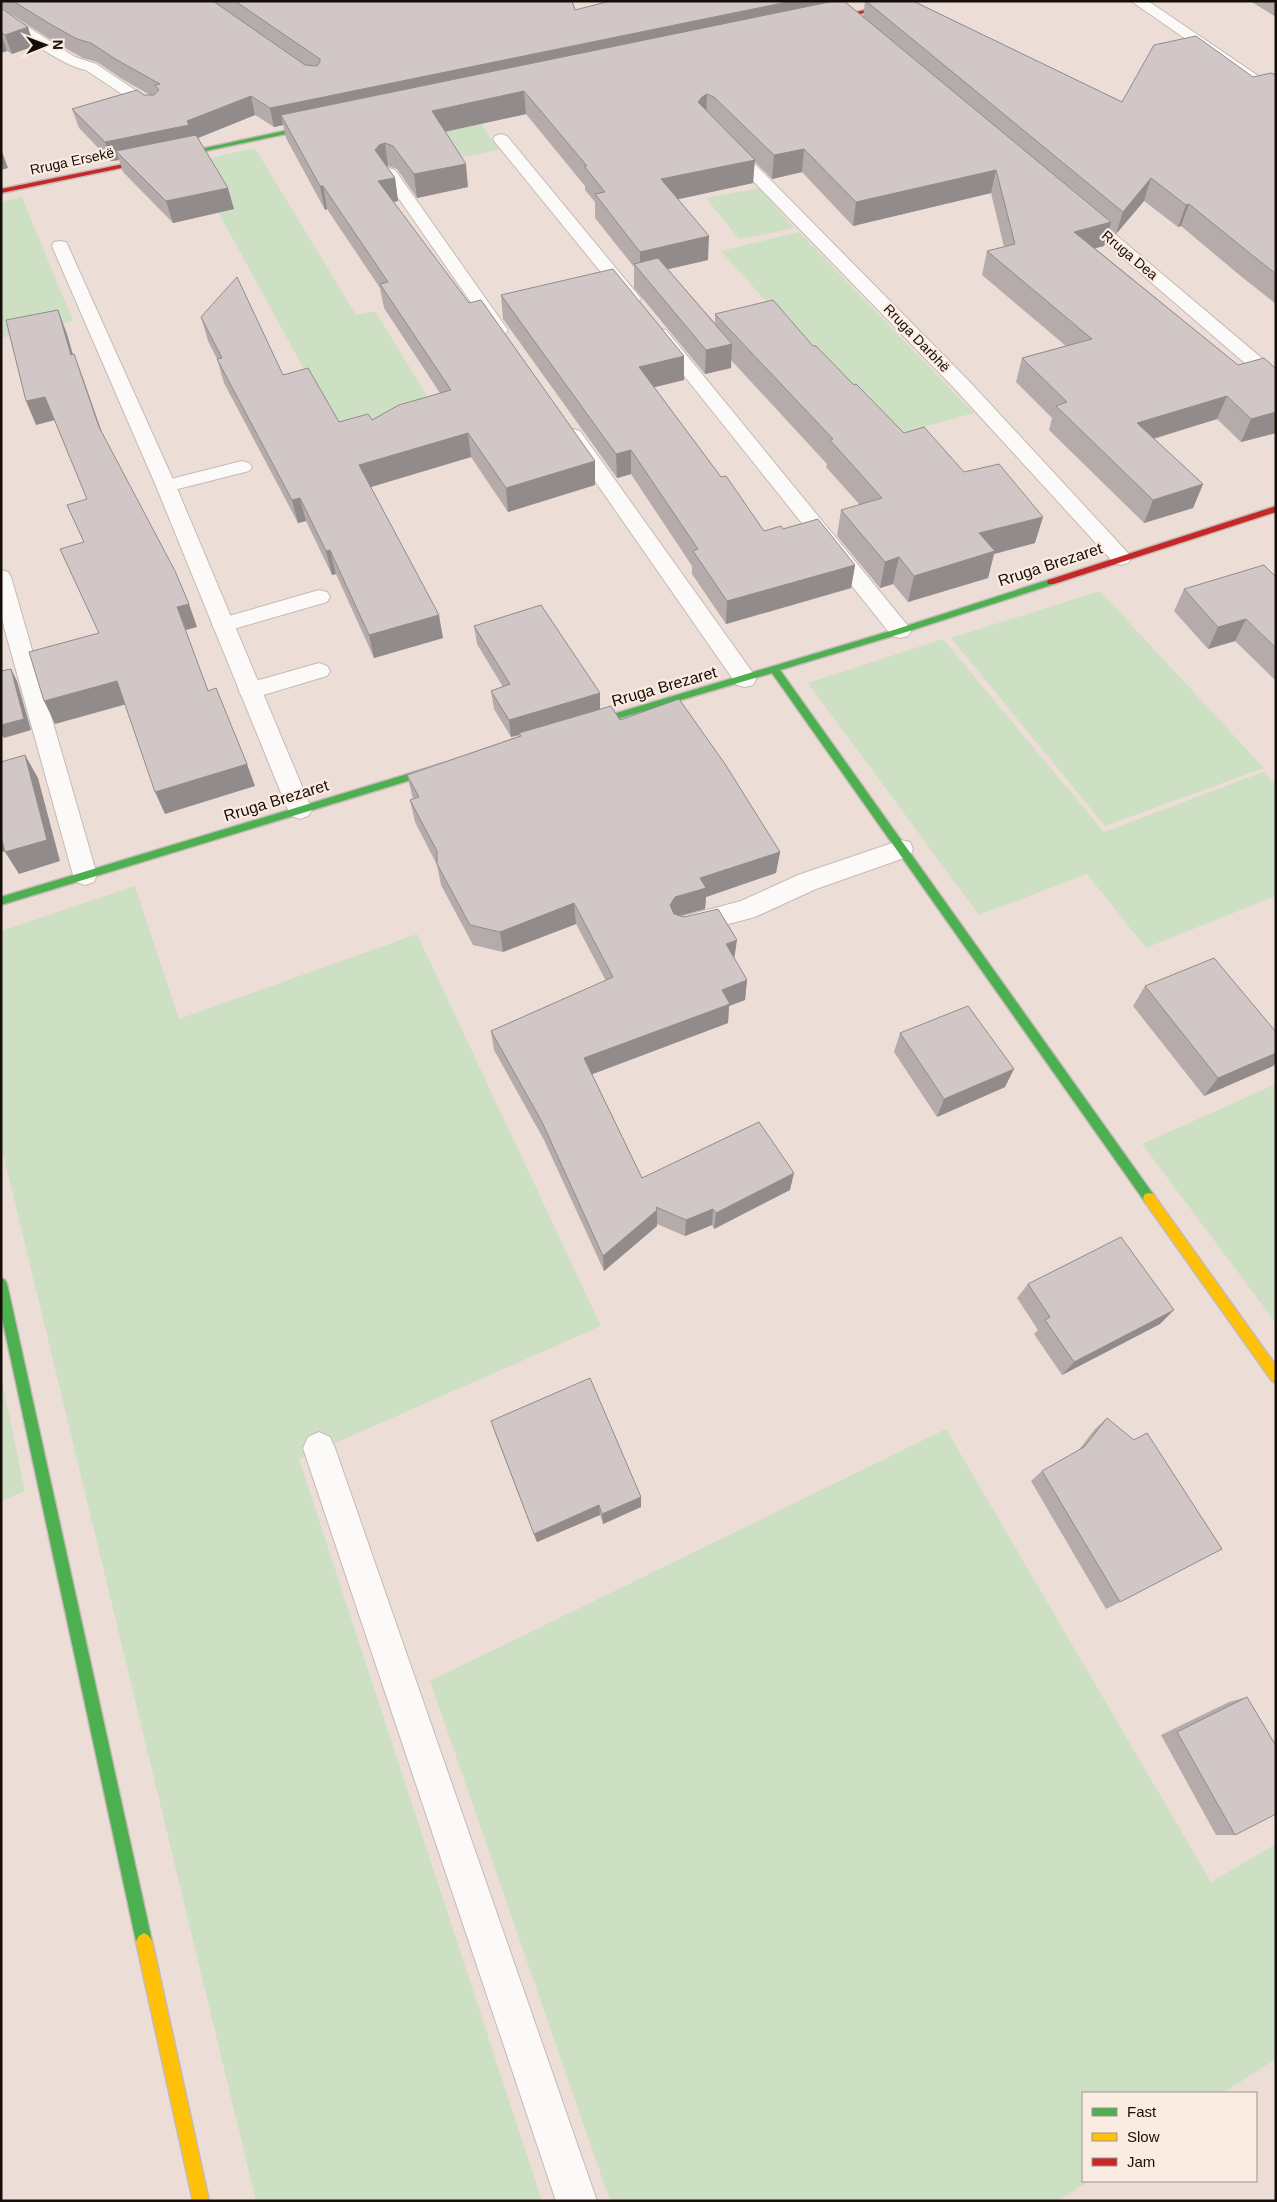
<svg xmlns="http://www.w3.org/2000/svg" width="1277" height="2202" viewBox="0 0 1277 2202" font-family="Arial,sans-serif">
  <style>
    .green { fill: #cde0c4 }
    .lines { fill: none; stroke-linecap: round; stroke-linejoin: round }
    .lane-casing { stroke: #c5bab4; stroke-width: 2 }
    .street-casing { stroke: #c5bab4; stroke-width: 2 }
    .fast-casing { stroke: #c5bab4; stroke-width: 3 }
    .slow-casing { stroke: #c5bab4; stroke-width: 3 }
    .jam-casing { stroke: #c5bab4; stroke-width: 3 }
    .lane { fill: #fcfaf9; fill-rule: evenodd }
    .street { fill: #fcfaf9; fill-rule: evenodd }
    .fast { fill: #4caf50; fill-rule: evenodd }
    .slow { fill: #ffc107; fill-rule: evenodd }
    .jam { fill: #c62828; fill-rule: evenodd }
    .wall { fill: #b4abaa }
    .shaded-wall { fill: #928b8b }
    .building { fill: #d1c7c6; stroke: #928b8b }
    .labels { text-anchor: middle; stroke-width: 4.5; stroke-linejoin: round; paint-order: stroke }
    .far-street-label { font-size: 14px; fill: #160d08; stroke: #fbece2 }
    .street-label { font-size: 16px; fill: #160d08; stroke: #fbece2 }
  </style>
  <rect width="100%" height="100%" fill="#ecded6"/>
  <!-- green -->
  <path class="green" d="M468 105 499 150 399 169Z
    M255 148 356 315 375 311 437 412 341 437 191 162Z
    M759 188 794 228 739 239 706 198Z
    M22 197 73 321 1 338V202Z
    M799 232 974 413 888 437 721 251Z
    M1100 591 1264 768 1105 826 951 638Z
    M943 639 1104 832 1263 772 1276 785V896L1146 948 1087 874 979 915 808 683Z
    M135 886 179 1019 417 934 601 1326 299 1459 542 2201H256L1 1145V931Z
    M1276 1084V1323L1142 1144Z
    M1 1377 25 1491 1 1501Z
    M946 1429 1211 1882 1276 1844V2059L1223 2093H1083V2181H1089L1058 2201H610L430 1681Z"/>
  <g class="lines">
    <!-- lane casing -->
    <g class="lane-casing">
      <path id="lane" d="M91 63 96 64 159 106 162 109 159 112H149L86 70 84 67 86 64Z
        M242 461 249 463 252 467 249 471 166 492 159 490 156 486 159 482Z
        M319 590 327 592 330 597 327 602 223 632 215 630 212 625 215 620Z
        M319 663 327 666 330 671 327 676 250 699 242 697 239 691 242 685Z
        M319 1432 330 1437 335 1448 597 2201H556L303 1448 308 1437Z"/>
    </g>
    <!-- street casing -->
    <g class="street-casing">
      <path id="street" d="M1131 1H1148L1276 88V99L1271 98Z
        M1 10 75 57 96 64 98 67 96 70C74 76 21 34 1 20Z
        M501 134 507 136 638 295 641 299 638 303 632 304 626 303 495 142 493 139 495 136Z
        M727 140 733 142 969 381 1128 553 1131 558 1128 563 1121 565 1114 563 955 389 721 148 719 145 721 142Z
        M389 168 395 170 505 326 508 330 505 334 499 335 493 334 381 173 383 170Z
        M1079 207 1085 209 1276 370V386L1269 384 1073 215 1071 212 1073 209Z
        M60 241 66 242 68 246 176 486 312 810 308 816 300 819 292 816 288 810 156 486 52 246 54 242Z
        M660 329 666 330 908 626 911 631 908 636 900 638 892 636 654 338 651 334 654 330Z
        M573 429 580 431 753 673 756 679 753 685 745 687 737 685 563 435 566 431Z
        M1 570 8 572 11 577 97 875 94 882 85 885 76 882 73 875 1 616Z
        M901 840 910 842 913 849 910 856 816 889 755 917 686 935 677 932 673 925 677 918 741 901 798 875Z"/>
    </g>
    <!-- fast casing -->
    <g class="fast-casing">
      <path id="fast" d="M321 123 323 124V126L158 161 155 159Z
        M1051 579 1054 580V584L903 633 780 670 1153 1194 1155 1198 1153 1202 1149 1203 1145 1202 772 673 583 729 578 726 580 724 897 629Z
        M444 763 449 767 447 769 1 905V897Z
        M1 1278 5 1280 7 1284 152 1941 149 1946 144 1949 139 1946 136 1941 1 1313Z"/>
    </g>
    <!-- slow casing -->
    <g class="slow-casing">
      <path id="slow" d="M1149 1193 1153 1194 1276 1366V1383L1272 1381 1145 1202 1143 1198 1145 1194Z
        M144 1933 149 1936 152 1941 209 2201H193L136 1941 139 1936Z"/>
    </g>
    <!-- jam casing -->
    <g class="jam-casing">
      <path id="jam" d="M903 1H915L821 23 818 21Z
        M158 157 160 158V160L1 193V189Z
        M1276 506V512L1054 584H1048L1047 582 1048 580Z"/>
    </g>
    <!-- lane -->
    <use href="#lane" class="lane"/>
    <!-- street -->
    <use href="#street" class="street"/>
    <!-- fast -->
    <use href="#fast" class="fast"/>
    <!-- slow -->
    <use href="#slow" class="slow"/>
    <!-- jam -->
    <use href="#jam" class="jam"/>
  </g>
  <!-- wall -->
  <path class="wall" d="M1 1H572L575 10 863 17 865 1H913L1122 102 1253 77 1276 75V304L1243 278 1181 226 1178 227 1144 201 1116 234 1109 228 1104 246 1095 248 1238 365 1276 369V433L1241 442 1217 419 1154 439 1203 484 1193 508 1144 523 1049 430 1052 418 1016 382 1022 358 1066 346 982 275 987 251 1004 247 991 193 853 226 802 172 772 179 754 161 753 183 678 199 708 260 667 269 715 323V314L813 346 904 433 964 472 1035 543 994 554 988 578 908 602 893 584 880 588 837 536 841 510 860 505 826 467 827 464 731 360V368L705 374 634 288V267L595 218V202L585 190V186L526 114 445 132 468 187 417 198 397 169 388 166 387 167 395 178 398 201 393 202 595 485 508 512 471 457 371 487 443 638 374 658 336 574 332 575 306 521 298 523 224 383 217 359 208 341 201 317 283 375 339 422 372 420 440 393 384 308 380 288 327 209 325 210 286 138 283 125 274 127 255 115 198 138 234 209 173 223 123 172 119 160 111 161 79 128 72 109 144 95H150L122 79 97 62 83 58 56 43 3 9 34 46 12 54 7 51 1 53Z
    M1250 1H1276V17Z
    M501 295 684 380 654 387 721 477 764 531 783 529 855 565 851 588 726 624 692 574V566L631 474 617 478 503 319Z
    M1276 577V681L1235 641 1208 649 1174 611 1184 589Z
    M474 626 600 693V709L620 720 780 852 776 873 706 897 705 909 680 916 735 959 747 980 745 1000 729 1006 728 1023 592 1074 642 1178 790 1190 714 1229 712 1225 685 1236 657 1224V1226L604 1271 544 1140 494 1050 491 1031 606 981 576 924 503 952 473 945 441 885 437 865 415 822 410 800 413 799 407 775 519 736V735L511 737 494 709 491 691 503 687 477 644Z
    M1145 986 1273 1066 1204 1096 1133 1006Z
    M900 1033 1005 1087 937 1117 894 1052Z
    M1028 1284 1160 1324 1062 1375 1034 1334 1038 1330 1017 1298Z
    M1107 1418 1120 1602 1106 1609 1031 1481 1042 1471 1078 1451 1095 1429Z
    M495 1433 641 1507 603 1524 600 1515 537 1542Z
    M1247 1697 1235 1835H1216L1161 1735 1229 1702Z"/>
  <!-- shaded-wall -->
  <path class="shaded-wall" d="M792 1H842L281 115 283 125 274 127 270 108Z
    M28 27 34 46 12 54 5 35Z
    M1 34 7 51 1 53Z
    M524 91 526 114 434 134 432 111Z
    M707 94 706 117 698 102 702 97Z
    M251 96 255 115 193 140 116 151 119 160 111 161 105 142 187 121Z
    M385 143 388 166 382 168 375 150 379 145Z
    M1 149 8 168 1 170Z
    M804 149 802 172 772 179 774 155Z
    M755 160 753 183 661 203V179Z
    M466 164 468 187 417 198 414 174Z
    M996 170 991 193 853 226 856 202Z
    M395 178 398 201 381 205 378 181Z
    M1151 178 1144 201 1116 234 1123 212Z
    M320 186H323L327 209 325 210Z
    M228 188 234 209 173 223 166 201Z
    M1189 204 1181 226 1178 227 1186 205Z
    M1111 222 1104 246 1068 255 1074 232Z
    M709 236 708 260 643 275 640 272V252Z
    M58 310 67 334 80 379 71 355Z
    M732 344 731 368 705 374 706 350Z
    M74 354 83 378 108 450 99 427Z
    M684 356V380L639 391V367Z
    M1227 396 1217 419 1128 446 1137 423Z
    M45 397 55 420 36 425 26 401Z
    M1276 412V433L1241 442 1251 419Z
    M468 433 471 457 364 489 359 465Z
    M631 450V474L617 478 616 454Z
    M595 461V485L508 512 506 488Z
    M1203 484 1193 508 1144 523 1153 500Z
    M300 498 306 521 298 523 292 500Z
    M1043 517 1035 543 994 554 988 578 908 602 914 576 979 533Z
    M330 550 336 574 332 575 326 551Z
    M899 557 893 584 880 588 885 562Z
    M855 565 851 588 726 624 727 601Z
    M189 604 197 627 186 630 177 607Z
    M439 615 443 638 374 658 369 635Z
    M1246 619 1235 641 1208 649 1218 627Z
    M11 669 17 681 31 730 4 738 1 733V725Z
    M117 681 127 704 55 724 44 701Z
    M600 693V711L519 733V735L511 737 509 720Z
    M25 755 38 778 60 861 19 874 5 852Z
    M247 764 255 786 165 814 155 792Z
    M1 831 12 849 1 852Z
    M780 852 776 873 706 897 705 909 675 917 670 905 675 897 700 878Z
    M574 903 576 924 503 952 500 932Z
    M737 940 734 960 726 944Z
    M747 980 745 1000 729 1006 728 1023 585 1077 584 1058 722 990Z
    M1276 1053V1063L1273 1066 1204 1096 1218 1078Z
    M1014 1069 1005 1087 937 1117 944 1099Z
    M794 1173 790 1190 714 1229 716 1213Z
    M713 1209 712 1225 685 1236 686 1220Z
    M657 1210V1226L604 1271 603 1256Z
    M1174 1310 1160 1324 1062 1375 1074 1362Z
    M641 1497V1507L603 1524 602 1514Z
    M599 1505 600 1515 537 1542 534 1534Z"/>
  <!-- building -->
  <path class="building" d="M13 1H213L305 65 317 66 320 62V59L235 1H572L575 10 610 1H792L270 108 251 96 187 121 189 125 105 142 72 109 137 90 144 95H154L159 90 155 85 160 84 117 60 91 43 77 39 50 24Z
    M834 1H844L1111 222 1074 232 1238 365 1264 358 1276 369V412L1251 419 1227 396 1137 423 1203 484 1153 500 1056 406 1067 402 1022 358 1092 339 987 251 1015 244 996 170 856 202 804 149 774 155 714 97 707 94 702 97 698 102 755 160 661 179 709 236 640 252 595 194 605 192 584 166H587L524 91 432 111 466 164 414 174 393 146 385 143 379 145 375 150 395 178 378 181 469 303 481 300 595 461 506 488 468 433 359 465 439 615 369 635 330 550 326 551 300 498 292 500 217 359 222 358 201 317 237 277 283 375 308 368 339 422 368 414 372 420 399 405 451 390 380 284 388 282 323 186H320L281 115Z
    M866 1H913L1122 102 1154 45 1196 36 1253 77 1271 73 1276 75V274L1252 255 1189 204 1186 205 1151 178 1123 212Z
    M1 8 28 27 5 35 1 32Z
    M196 135 228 188 166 201 116 151Z
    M658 258 732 344 706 350 634 264Z
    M613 269 684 356 639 367 721 477 726 476 764 531 781 526 783 529 818 519 855 565 727 601 693 551 698 549 631 450 616 454 501 295Z
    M773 300 813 346H816L854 385 856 384 904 433 924 427 964 472 999 464 1043 517 979 533 995 551 914 576 899 557 885 562 841 510 882 498 830 440 833 439 715 314Z
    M58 310 71 355 74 354 99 427 175 571 189 604 177 607 208 691 216 688 247 764 155 792 117 681 44 701 29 652 99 633 60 549 84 542 67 505 87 499 45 397 26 401 6 320Z
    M1264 565 1276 577V648L1246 619 1218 627 1184 589Z
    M541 605 600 693 509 720 491 691 510 684 474 626Z
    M11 669 24 719 1 725V671Z
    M679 699 725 764 780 852 700 878 706 888 675 897 670 905 674 914 684 917 718 909 737 940 726 944 747 980 722 990 730 1004 584 1058 642 1178 759 1122 794 1173 716 1213 713 1209 686 1220 656 1207 657 1210 603 1256 542 1122 491 1031 613 977 574 903 500 932 470 925 437 864V851L410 800 419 797 407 775 521 736 519 733 611 706 620 720Z
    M25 755 47 840 5 852 1 837V762Z
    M1214 958 1276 1032V1053L1218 1078 1145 986Z
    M968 1006 1014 1069 944 1099 900 1033Z
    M1121 1237 1174 1310 1074 1362 1045 1320 1050 1317 1028 1284Z
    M590 1378 641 1497 602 1514 599 1505 534 1534 491 1421Z
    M1107 1418 1134 1440 1147 1433 1222 1549 1120 1602 1042 1471 1084 1447Z
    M1247 1697 1276 1746V1814L1235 1835 1177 1732Z"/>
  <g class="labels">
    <!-- far-street labels -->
    <g class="far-street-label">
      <text transform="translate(72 161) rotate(-12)" y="5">Rruga Ersekë</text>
      <text transform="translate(1130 255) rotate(40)" y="5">Rruga Dea</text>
      <text transform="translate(917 338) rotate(46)" y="5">Rruga Darbhë</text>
    </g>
    <!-- street labels -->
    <g class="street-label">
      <text transform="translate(1050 564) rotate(-18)" y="6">Rruga Brezaret</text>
      <text transform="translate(664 686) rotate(-16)" y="6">Rruga Brezaret</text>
      <text transform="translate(276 800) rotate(-17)" y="6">Rruga Brezaret</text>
    </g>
  </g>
  <!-- border -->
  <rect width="1277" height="2202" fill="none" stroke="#160d08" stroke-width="5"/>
  <!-- legend -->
  <rect x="1082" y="2092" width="175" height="90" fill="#fbece2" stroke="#9f938b"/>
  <rect x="1092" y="2108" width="25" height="8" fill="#4caf50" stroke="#9f938b"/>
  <text x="1127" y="2117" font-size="15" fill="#160d08">Fast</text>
  <rect x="1092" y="2133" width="25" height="8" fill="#ffc107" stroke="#9f938b"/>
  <text x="1127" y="2142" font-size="15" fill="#160d08">Slow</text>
  <rect x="1092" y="2158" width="25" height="8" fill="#c62828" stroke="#9f938b"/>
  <text x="1127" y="2167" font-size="15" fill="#160d08">Jam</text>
  <!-- north arrow -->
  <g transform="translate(45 45) rotate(89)" stroke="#fbece2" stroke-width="4" paint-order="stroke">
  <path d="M0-4L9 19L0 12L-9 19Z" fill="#160d08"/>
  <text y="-8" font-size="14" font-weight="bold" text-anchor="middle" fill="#160d08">N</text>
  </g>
</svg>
